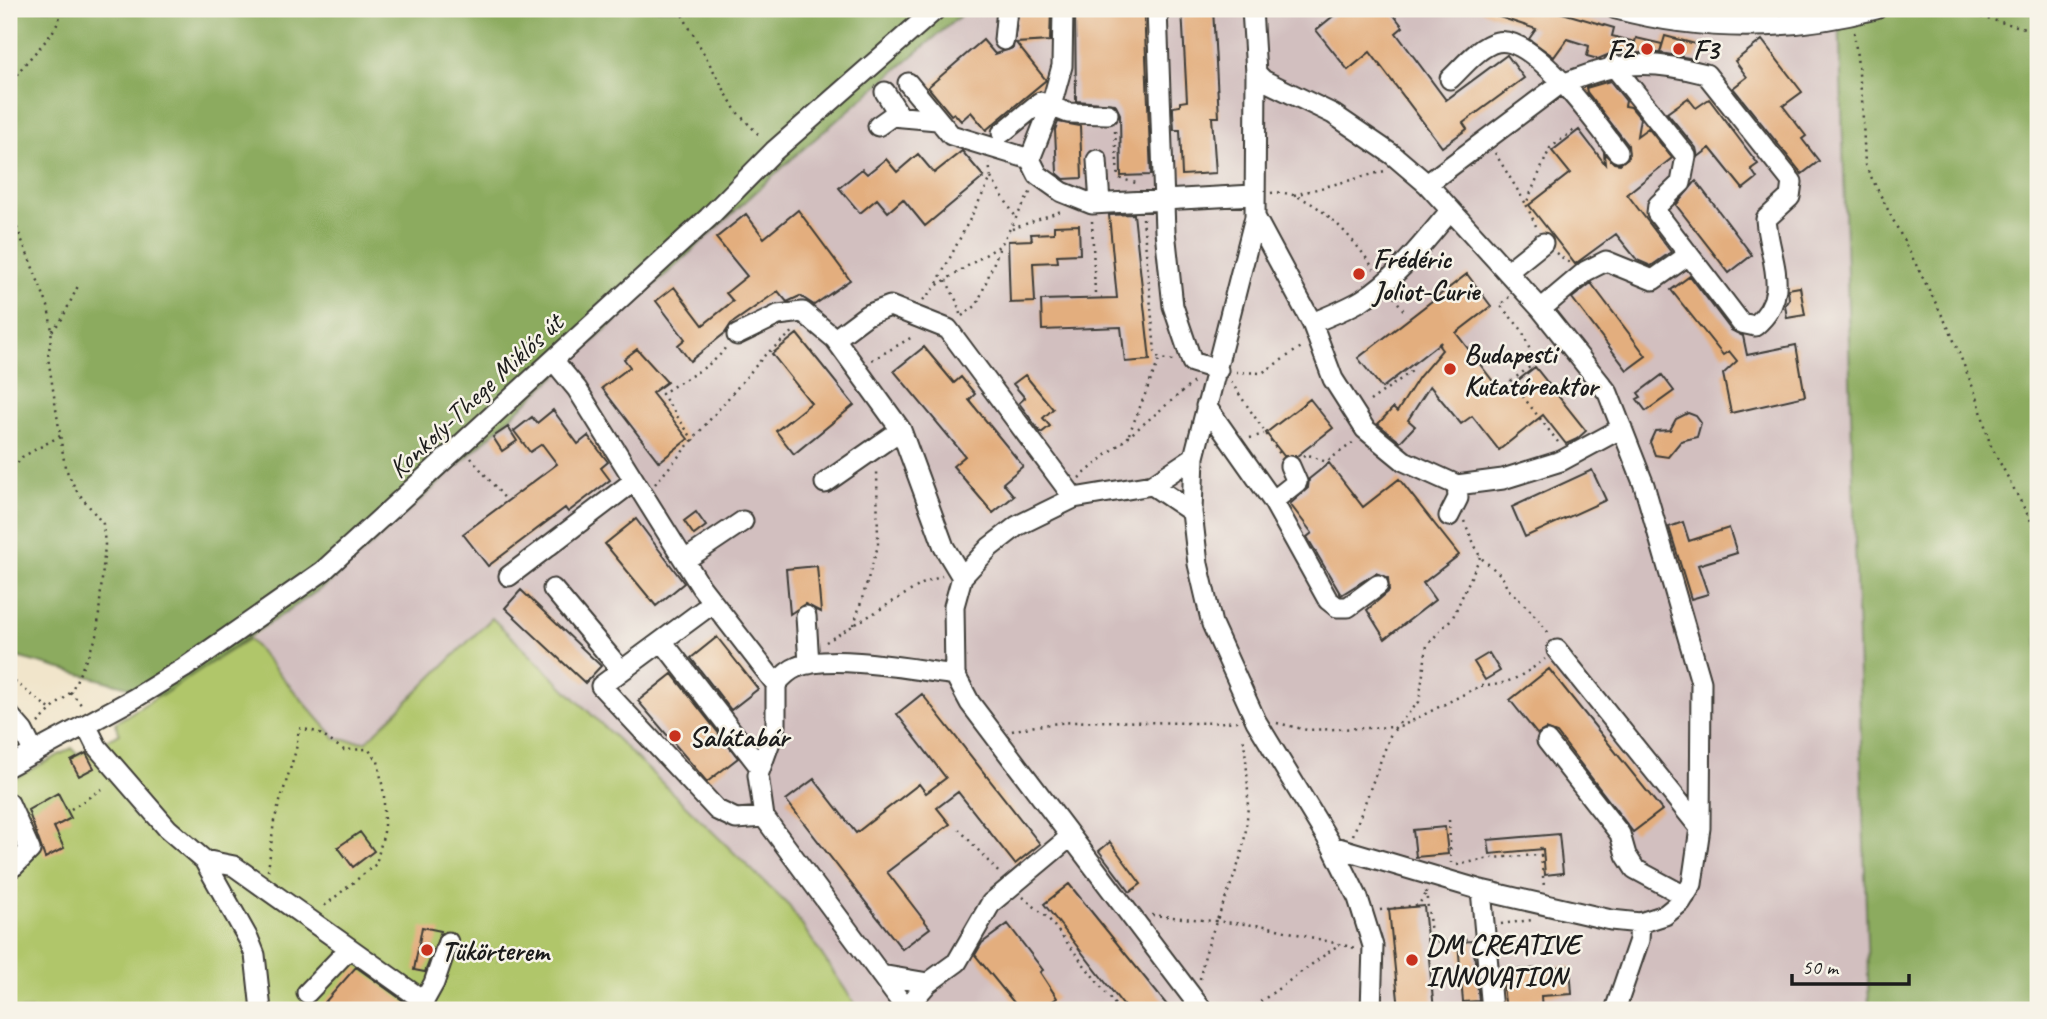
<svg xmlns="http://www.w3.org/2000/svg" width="2047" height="1019" viewBox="0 0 2047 1019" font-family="Caveat,sans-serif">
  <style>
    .industrial { fill: #d2bfbf }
    .green { fill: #b0c66b; stroke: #667144; stroke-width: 2 }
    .forest { fill: #8cab5f; stroke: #54643e; stroke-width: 2 }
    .building { fill: #e3ae7e }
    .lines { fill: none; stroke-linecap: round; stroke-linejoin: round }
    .minor-casing { stroke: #3c3a36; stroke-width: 23 }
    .path { stroke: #3c3a36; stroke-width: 2.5; stroke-dasharray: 2 5; stroke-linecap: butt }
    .minor { stroke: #fff; stroke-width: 19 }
    .poi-dot { fill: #c8321e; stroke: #f7f3e8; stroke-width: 2.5 }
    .labels { text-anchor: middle; stroke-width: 5; stroke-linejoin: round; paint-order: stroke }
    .poi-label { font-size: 28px; font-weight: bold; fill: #1c1c1c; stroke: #f7f3e8; text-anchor: start }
    .street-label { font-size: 28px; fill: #1c1c1c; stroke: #f7f3e8 }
  </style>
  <rect width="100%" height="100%" fill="#f7f3e8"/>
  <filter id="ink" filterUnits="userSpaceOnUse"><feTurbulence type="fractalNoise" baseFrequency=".0143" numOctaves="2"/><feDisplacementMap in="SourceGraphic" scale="14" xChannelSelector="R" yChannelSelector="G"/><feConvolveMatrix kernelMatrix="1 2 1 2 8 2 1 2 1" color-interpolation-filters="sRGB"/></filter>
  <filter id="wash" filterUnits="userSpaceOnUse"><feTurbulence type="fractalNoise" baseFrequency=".00686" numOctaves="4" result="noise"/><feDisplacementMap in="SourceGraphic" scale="28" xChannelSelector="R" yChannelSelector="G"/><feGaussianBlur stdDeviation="1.57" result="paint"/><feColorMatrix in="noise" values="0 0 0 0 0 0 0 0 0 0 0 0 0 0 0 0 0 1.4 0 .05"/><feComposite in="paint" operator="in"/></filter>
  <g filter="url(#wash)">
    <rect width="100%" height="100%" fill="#f1e5cb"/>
    <!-- industrial -->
    <path class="industrial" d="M968 9H1839L1869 1010H859L789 906 492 618 366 742 336 739 249 639 332 581 796 155Z"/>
    <!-- green -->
    <path class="green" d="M492 618 789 906 859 1010H9V781L72 748 77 754 120 734 115 723 249 639 336 739 366 742Z"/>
    <!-- forest -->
    <path class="forest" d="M9 9H968L796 155 332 581 161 696 9 655Z
      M1839 9H2038V1010H1869Z"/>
    <g id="blocks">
      <!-- building -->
      <path class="building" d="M1019 9H1051L1050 41 1016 43 1046 80 986 130 971 112 961 121 954 113 951 115 928 87 983 40 995 54 1013 48Z
        M1075 9H1144L1151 175 1121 176 1120 114 1115 104 1076 101Z
        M1182 9H1213L1219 117H1212L1216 173 1182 175 1180 130H1174L1173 112V107L1180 106V102L1187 101Z
        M1342 9H1389L1403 27 1396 33 1446 100 1507 55 1524 78 1463 123 1467 129 1442 147 1370 52 1348 70 1316 30Z
        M1482 9H1549L1614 28 1612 36 1635 42 1636 38 1662 44 1660 53H1612L1598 59 1587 56 1589 46 1567 39 1554 57 1529 39 1536 29 1481 11Z
        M1665 36 1699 45 1695 59 1660 53Z
        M1762 40 1802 92 1783 106 1806 136 1802 139 1819 161 1802 174 1733 88 1747 77 1735 61Z
        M1610 81 1626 101 1625 106 1631 107 1640 118 1637 136 1648 128 1672 158 1627 194 1671 252 1651 266 1637 260 1616 234 1575 264 1529 205 1570 173 1552 151 1579 130 1605 164 1604 153 1614 163 1620 164 1629 157 1628 145 1587 92 1586 88Z
        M1688 98 1696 108 1709 99 1758 164 1751 169 1757 178 1743 189 1710 148 1698 157 1696 148 1667 113Z
        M1058 122 1080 126 1082 178 1064 179 1057 173 1055 130Z
        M962 151 984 177 925 226 903 199 888 212 877 199 860 213 839 188 862 169 867 174 886 159 897 172 918 154 934 173Z
        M1696 181 1752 255 1729 273 1676 205Z
        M798 210 850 280 814 305 800 296 787 302 778 291 731 324 725 333 690 361 678 345 685 339 656 301 674 287 703 325 733 301 726 293 747 276 716 238 746 214 764 238Z
        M1134 214 1150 360 1125 362 1121 327 1042 330 1041 300 1117 298 1109 215Z
        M1079 225 1080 254 1057 255 1058 262 1033 263 1035 302 1010 303 1008 241 1032 240 1031 234 1054 233V226Z
        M1467 274 1491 306 1456 333 1502 393 1535 367 1586 431 1577 439 1566 444 1543 415 1499 450 1472 416 1461 424 1430 386 1408 420 1415 426 1400 442 1378 424 1393 408 1397 412 1419 377 1442 350 1439 346 1441 342 1382 388 1358 358Z
        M1690 276 1731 330 1743 336 1747 355 1796 345 1805 396 1731 413 1723 374 1737 361 1729 351 1723 355 1671 290Z
        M1591 283 1646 356 1627 370 1572 298Z
        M1800 287 1805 315 1787 318 1785 305 1789 299 1788 289Z
        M797 334 854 405 794 454 776 431 811 403 772 354Z
        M924 347 954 383 961 377 975 394 969 400 1023 466 1003 483 1014 496 993 513 953 466 965 456 894 371Z
        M637 349 667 382 652 393 688 439 659 462 602 388 630 367 624 359Z
        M1025 375 1053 409 1043 418 1050 426 1041 433 1019 403 1025 398 1013 384Z
        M1662 375 1674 391 1646 411 1637 399 1641 397 1638 393Z
        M1310 399 1333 428 1297 456H1284L1266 433Z
        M553 410 578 444 588 436 608 462 601 468 610 480 568 512 565 508 488 566 463 534 557 464 542 444 530 452 514 431 532 417 537 423Z
        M1688 413 1696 416 1701 423 1697 437 1681 441 1668 457 1655 455 1650 442 1655 431 1670 430 1676 419Z
        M508 427 517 441 502 451 493 437Z
        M1329 463 1363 507 1399 479 1459 555 1423 583 1435 600 1385 639 1367 610 1389 591 1388 578 1376 573 1341 595 1307 537 1312 533 1290 504 1308 488 1309 479Z
        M1592 470 1606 500 1525 537 1512 507Z
        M696 512 706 526 694 535 684 521Z
        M636 519 684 583 656 606 605 544Z
        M1683 522 1689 541 1729 528 1737 553 1698 565 1708 594 1691 599 1669 527Z
        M817 566 821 612 805 604 790 614 786 569Z
        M521 590 601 666 585 683 505 608Z
        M717 637 758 689 731 710 691 658Z
        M1489 653 1500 671 1485 680 1474 662Z
        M1549 669 1662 810 1633 832 1557 733 1546 729 1537 734 1510 700Z
        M672 674 738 758 707 782 638 701Z
        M922 694 1040 844 1015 864 958 792 937 808 950 824 887 872 930 928 902 949 786 800 814 779 856 833 919 784 926 793 946 778 897 714Z
        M86 753 94 768 79 776 71 761Z
        M58 793 71 818 54 827 64 848 45 858 28 810Z
        M1445 827 1448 854 1416 857 1413 830Z
        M360 832 374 851 353 867 338 847Z
        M1559 834 1563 873 1545 875 1543 849 1490 854 1488 840Z
        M1110 842 1141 884 1130 892 1099 851Z
        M1069 884 1171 1010H1127L1044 904Z
        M1424 906 1434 1010H1399L1389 909Z
        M1008 924 1043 970 1040 972 1057 998 1040 1010H1020L975 955 982 943Z
        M422 927 441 931 425 972 414 970Z
        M1473 941 1479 1001 1463 1002 1458 942Z
        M1570 966 1572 994 1541 996 1542 1010H1506L1501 971Z
        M356 967 412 1007V1010H318Z"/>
    </g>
  </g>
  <g filter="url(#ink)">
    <use href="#blocks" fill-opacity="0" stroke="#3c3a36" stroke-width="2"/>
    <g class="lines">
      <!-- minor casing -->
      <g class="minor-casing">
        <path id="minor" d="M1157 9 1165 231 1173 306 1192 362 1218 370
          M1616 9C1703 32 1789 32 1876 9
          M1004 40 1007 9
          M1256 73 1263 80 1333 114 1393 155 1427 184 1541 309 1608 393 1644 485 1701 682 1700 828 1692 884 1681 902 1665 915 1640 923 1611 920 1481 890 1332 846
          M1450 79C1463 67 1479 46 1497 42 1534 34 1598 126 1618 152
          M908 83 951 135 1030 159 1038 175 1062 192 1092 204 1253 195
          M885 92 900 116
          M878 126 892 116 937 120
          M1002 133 1040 102 1068 113 1108 114
          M1030 159 1051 106 1062 66 1063 9
          M1097 160 1100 203
          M1427 184 1556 87C1613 62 1645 58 1706 74L1792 182 1790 197 1766 219C1769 260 1793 294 1755 326L1741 323 1657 213 1658 205 1681 183 1686 156 1613 65
          M1255 217 1312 323 1333 379 1365 429 1404 461 1457 485 1503 479 1561 461 1622 428
          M1507 272 1543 243
          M1541 309 1586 271 1606 261 1653 280 1687 256
          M1312 323C1329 316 1347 309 1362 300 1398 277 1424 242 1451 210
          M737 335 778 315 803 312 835 339 901 430 944 547 962 577
          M835 339 867 315 890 306 948 329 1074 498
          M553 360 577 389 701 587 776 684
          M1206 406 1273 501 1328 600 1337 607H1348L1378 585
          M1194 457 1152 485 1074 498 1017 526 990 547 962 577 954 606 955 675 970 703 1202 1010
          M825 483 901 430
          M1152 485 1192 512 1198 564 1212 624 1256 721 1332 846 1358 898 1373 946 1371 1010
          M1273 501 1297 482 1290 466
          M1192 512 1194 457 1255 217 1256 73 1252 9
          M1449 516 1458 498 1457 485
          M685 560 743 521
          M509 576 634 481
          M553 589 621 670
          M713 603 601 686 717 810 736 819 764 817
          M806 616 809 664
          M662 641 759 766
          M1557 650 1700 828
          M9 715 23 731 34 753
          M86 725 97 747 168 829 204 860 249 940 255 955 261 1010
          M1547 741 1620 834 1626 855 1635 869 1685 896
          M9 766 135 698 184 668 323 571 708 218 774 151 936 9
          M9 803 30 850 14 866
          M204 860 234 866 424 1001V1010
          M1481 890 1492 1010
          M881 975 928 983
          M307 993 349 949
          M424 1001 434 983 448 942
          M906 1008 928 983 957 962 991 903 1070 837
          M907 1010 764 817 758 775 776 725V684C782 677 789 670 797 667 831 653 917 670 955 675
          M1615 1010 1639 940 1640 923"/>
      </g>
      <!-- path -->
      <path class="path" d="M679 9 736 111 761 137
        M1947 9 2025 28 2038 36
        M1854 32 1862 99 1865 165 1950 331 1978 400 1990 444 2038 534
        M9 94C12 64 64 36 60 9
        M1115 131 1118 178 1140 184
        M1495 153 1526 204
        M991 178 1017 219
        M1271 193C1311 187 1354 239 1374 269
        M1294 195 1385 171
        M9 208 48 306 52 331 48 357 65 467 76 490 103 524 105 545 97 636 71 692 83 707
        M1143 218 1155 352 1159 359 1175 361
        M1092 221 1095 293
        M1536 226 1526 204 1550 148 1577 128
        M1012 229 1061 211
        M1556 253 1571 264
        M946 280 957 302 961 318
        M937 283 991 178 989 163
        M1394 297 1404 311
        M1509 297 1500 305 1522 330 1535 363
        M923 300 936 286 1001 245 1031 191
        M962 316 977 305 1000 247
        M52 331 62 319 78 286
        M872 360 914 336
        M1236 372 1262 373 1303 346
        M1231 382 1280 454
        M1370 401 1412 371
        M1129 434 1159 360
        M1250 438 1264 434
        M694 441 662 394C680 380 715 366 725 348
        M1558 442 1511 381 1535 363 1558 359
        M1303 456 1306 454 1326 462 1354 442
        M471 458 507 501
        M9 474 22 457 60 436
        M1079 478 1195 381
        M655 484 765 355 794 331
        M1464 521 1480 557 1502 576 1507 588 1532 612 1551 636
        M1480 557 1453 617 1427 645 1419 702 1392 731 1480 686C1507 686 1524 675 1545 659
        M854 625 878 546 877 468
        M826 642 922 584 942 576
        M9 677 51 710 71 692
        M38 723 51 710
        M1277 723 1307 730 1395 727
        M1012 731C1085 712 1164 728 1239 721
        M71 809 106 786
        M1449 820 1451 863
        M959 829 999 873
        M1353 835 1391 733
        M1541 855 1544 887
        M1457 865 1490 858 1541 855 1540 842
        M268 871 274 821 296 750 299 728 317 732 344 750 368 749 378 761 384 795V832L376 864 323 907
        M1426 891 1432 942 1468 939
        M1023 897 1048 918 1119 1010
        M1380 910 1418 905 1426 894
        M1152 915 1265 926 1355 948
        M1501 924 1532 920
        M462 950 496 959
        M1200 979C1206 939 1224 906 1237 868 1252 825 1249 778 1243 735
        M1249 1010 1337 946"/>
      <!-- minor -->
      <use href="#minor" class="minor"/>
    </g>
  </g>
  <!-- markers -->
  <g class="poi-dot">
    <circle cx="1647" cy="49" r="7"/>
    <circle cx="1679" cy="49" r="7"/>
    <circle cx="1359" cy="274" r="7"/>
    <circle cx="1450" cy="369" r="7"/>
    <circle cx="675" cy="736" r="7"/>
    <circle cx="427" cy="950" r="7"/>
    <circle cx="1412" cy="960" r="7"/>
  </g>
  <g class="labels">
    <!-- poi labels -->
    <g class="poi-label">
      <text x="1633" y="59" text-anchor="end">F2</text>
      <text x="1693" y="59">F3</text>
      <text x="1373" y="268">Frédéric<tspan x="1373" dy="32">Joliot-Curie</tspan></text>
      <text x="1464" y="363">Budapesti<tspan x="1464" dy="32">Kutatóreaktor</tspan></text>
      <text x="689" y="746">Salátabár</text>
      <text x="1426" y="954">DM CREATIVE<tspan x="1426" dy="32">INNOVATION</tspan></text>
      <text x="441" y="960">Tükörterem</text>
    </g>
    <!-- street labels -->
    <g class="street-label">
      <text transform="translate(475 395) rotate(-43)" y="10">Konkoly-Thege Miklós út</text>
    </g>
  </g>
  <!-- margin -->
  <rect width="2047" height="1019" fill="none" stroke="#f7f3e8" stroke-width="35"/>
  <!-- scale -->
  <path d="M1792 974v10h117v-10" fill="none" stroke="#1c1c1c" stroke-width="3.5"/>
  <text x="1802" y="974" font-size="21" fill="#1c1c1c" stroke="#f7f3e8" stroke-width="5" paint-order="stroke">50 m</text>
</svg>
